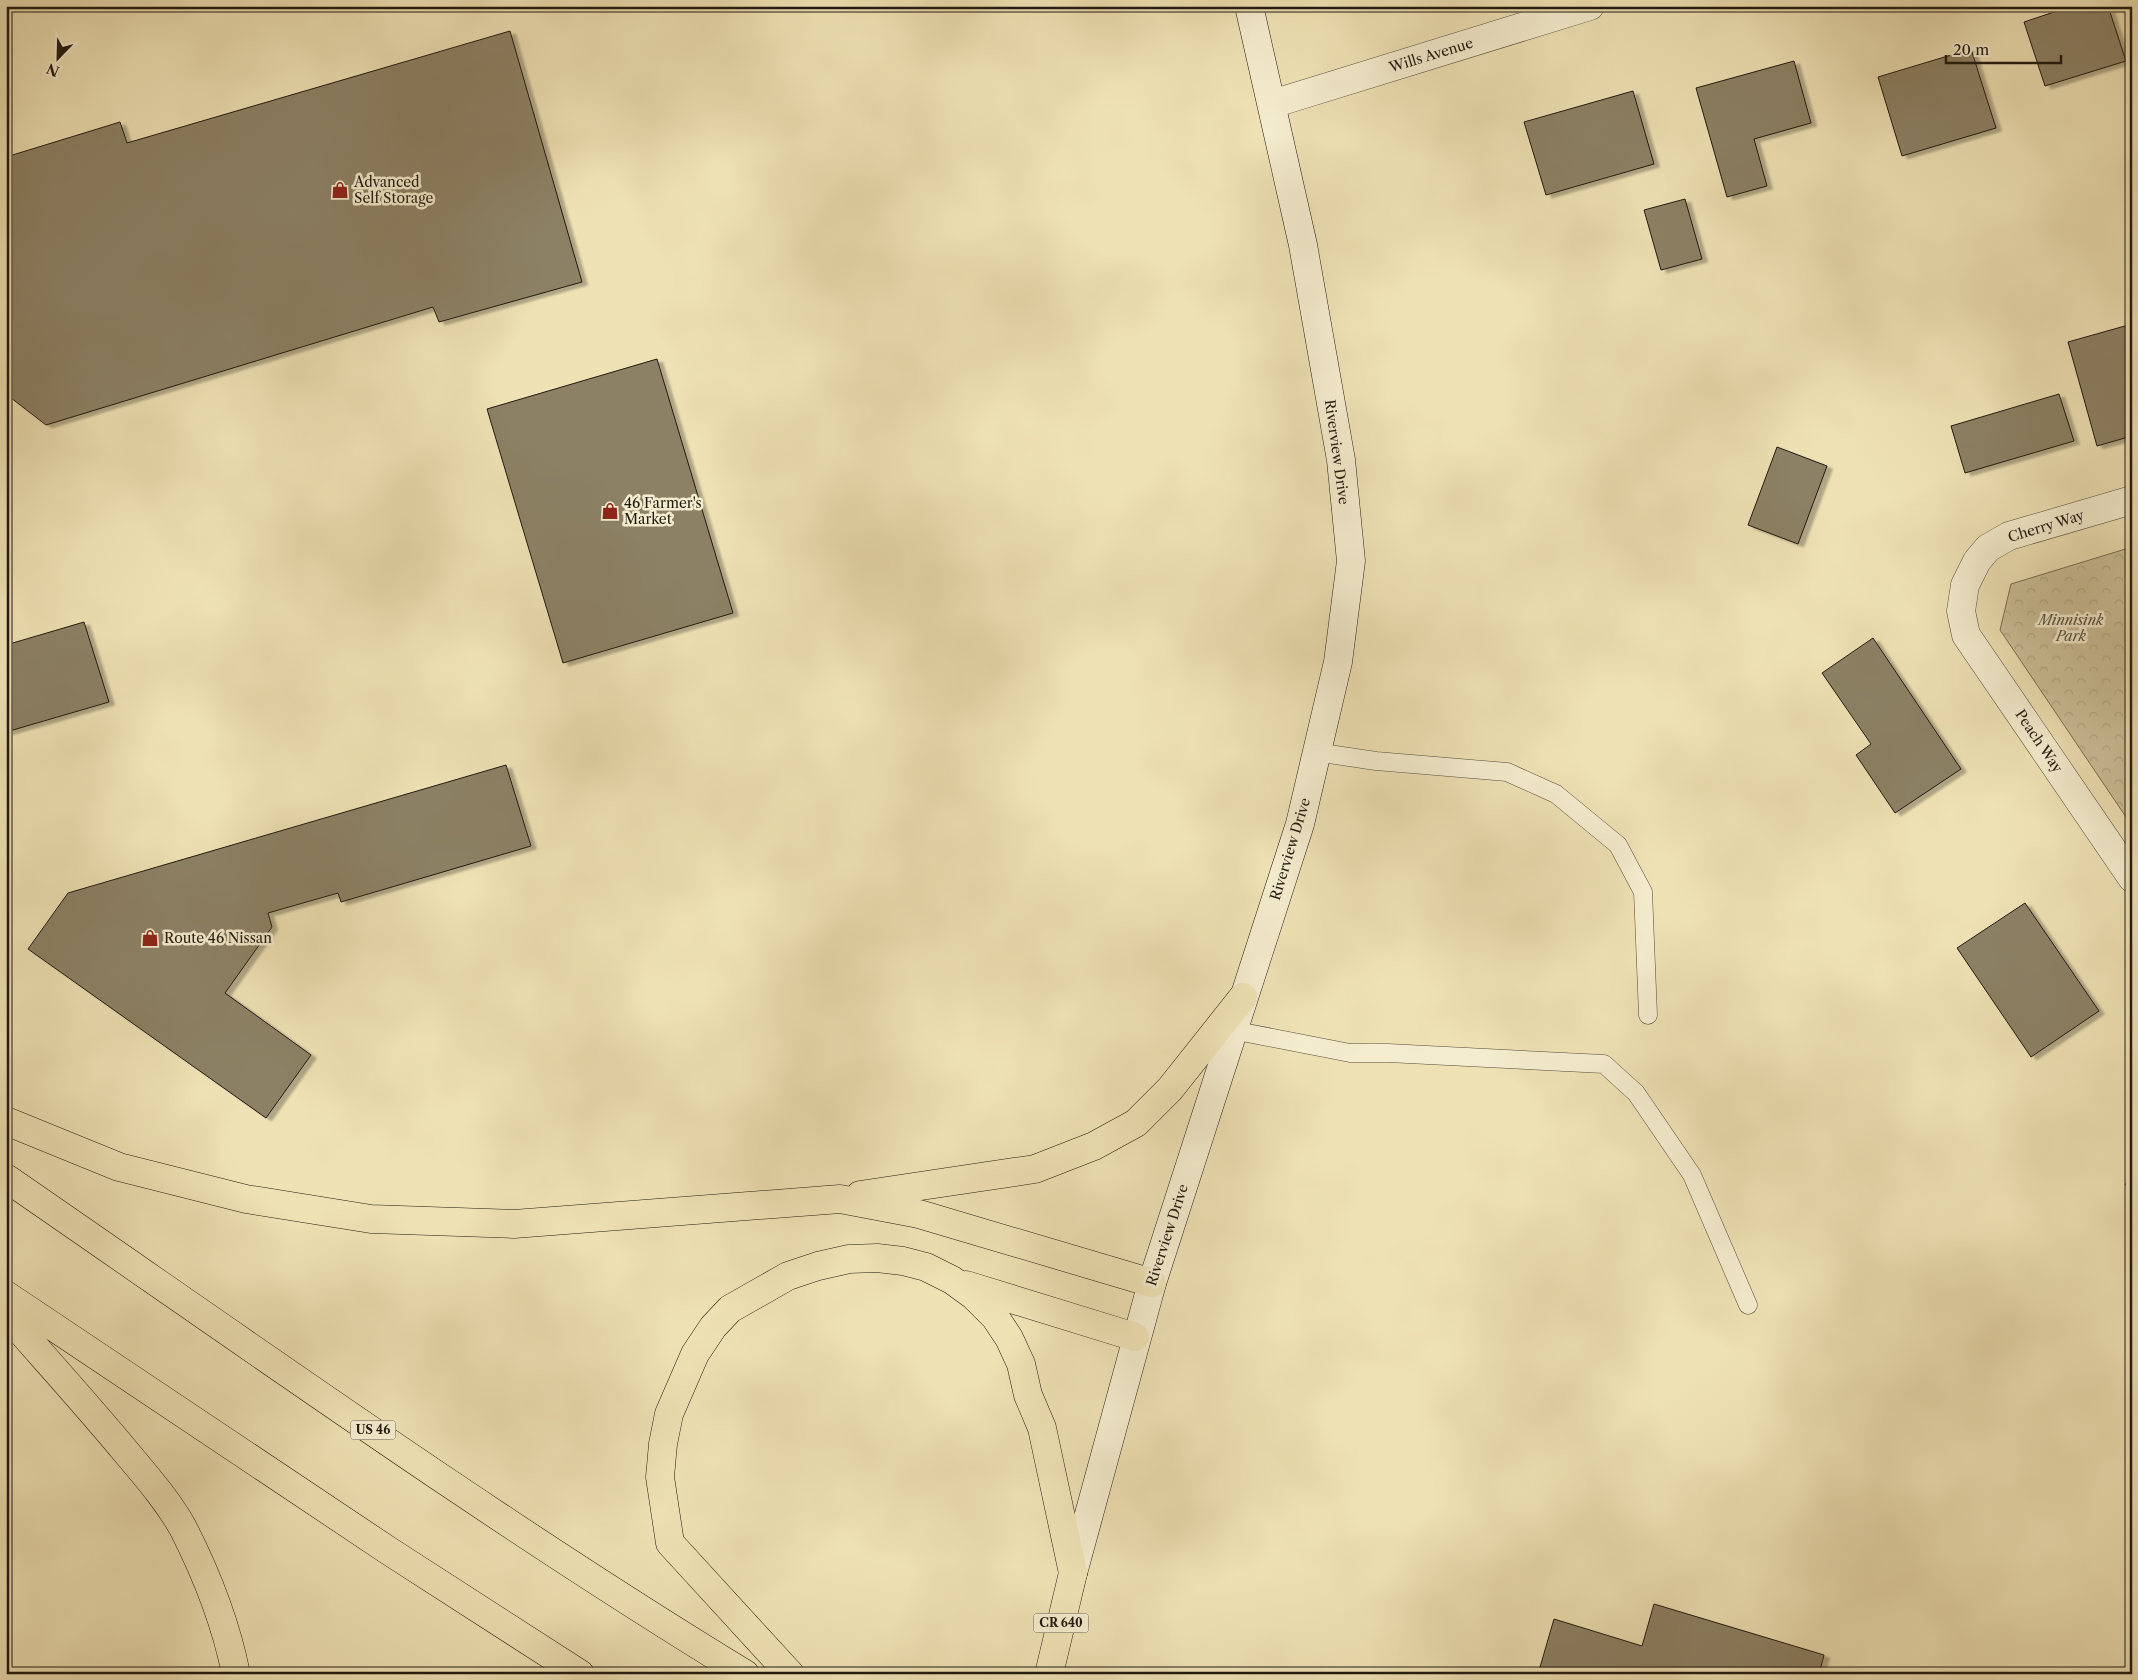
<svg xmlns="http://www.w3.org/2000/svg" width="2138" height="1680" viewBox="0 0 2138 1680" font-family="'Libre Caslon Text',serif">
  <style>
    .park { fill: url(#park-crowns); stroke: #766c54 }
    .building { fill: #8c8165; stroke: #211a10; filter: url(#shadow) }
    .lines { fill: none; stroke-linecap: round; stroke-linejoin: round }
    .service-casing { stroke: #544c39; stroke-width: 19 }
    .minor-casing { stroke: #544c39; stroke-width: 29 }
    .secondary-casing { stroke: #211a10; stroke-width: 29 }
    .primary-casing { stroke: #211a10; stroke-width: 29 }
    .trunk-casing { stroke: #211a10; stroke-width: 29 }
    .service { stroke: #f4ecce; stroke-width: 18 }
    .minor { stroke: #f4ecce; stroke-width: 28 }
    .secondary { stroke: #f4ecce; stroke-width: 28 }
    .primary { stroke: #eee1b4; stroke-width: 28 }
    .trunk { stroke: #eee1b4; stroke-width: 28 }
    .labels { text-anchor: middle; stroke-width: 5; stroke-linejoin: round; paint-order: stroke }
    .shield { fill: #f4ecce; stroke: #605949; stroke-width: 1 }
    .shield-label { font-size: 12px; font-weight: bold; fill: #211a10 }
    .street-label { font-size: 14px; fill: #211a10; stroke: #f4ecce }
    .poi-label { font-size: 14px; fill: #211a10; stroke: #f4ecce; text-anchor: start }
    .park-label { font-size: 14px; font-style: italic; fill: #544c39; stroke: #f4ecce }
  </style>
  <defs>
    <pattern id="park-crowns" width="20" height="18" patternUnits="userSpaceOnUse" patternTransform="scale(1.25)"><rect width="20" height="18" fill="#cbbf98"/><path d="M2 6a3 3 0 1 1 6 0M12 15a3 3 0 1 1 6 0" fill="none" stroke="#aea482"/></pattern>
    <filter id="shadow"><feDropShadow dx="5.5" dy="3" stdDeviation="1" flood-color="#0004"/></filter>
  </defs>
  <rect width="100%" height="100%" fill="#eee1b4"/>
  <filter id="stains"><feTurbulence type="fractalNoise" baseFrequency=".004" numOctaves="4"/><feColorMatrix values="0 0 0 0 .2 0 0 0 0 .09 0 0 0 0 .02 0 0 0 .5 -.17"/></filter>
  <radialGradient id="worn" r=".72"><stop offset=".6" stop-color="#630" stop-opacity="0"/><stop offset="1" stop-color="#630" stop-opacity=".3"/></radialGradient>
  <!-- park -->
  <path class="park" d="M2132 547V826L2000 630 2011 584Z"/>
  <!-- building -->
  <path class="building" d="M2072 6H2108L2126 61 2045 86 2024 22Z
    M510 31 582 282 439 322 433 307 46 425 6 394V157L120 122 127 143Z
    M1971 49 1996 128 1902 156 1878 77Z
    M1794 61 1811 123 1754 139 1767 186 1727 197 1696 88Z
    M1633 91 1654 164 1546 195 1524 122Z
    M1685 199 1702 259 1661 270 1644 210Z
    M2132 324V436L2097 446 2068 342Z
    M657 359 733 613 563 663 487 409Z
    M2059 394 2074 441 1965 473 1951 426Z
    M1777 447 1827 466 1798 544 1748 525Z
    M84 622 109 702 6 732V645Z
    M1873 638 1961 769 1895 813 1856 755 1871 744 1822 673Z
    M506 765 531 846 341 902 338 893 268 913 272 927 225 993 311 1055 266 1118 28 949 68 893Z
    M2025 903 2099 1011 2031 1057 1957 948Z
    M2132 1180V1194L2125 1184Z
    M1654 1604 1824 1655 1819 1674H1538L1554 1619 1642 1646Z"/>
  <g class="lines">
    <!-- service casing -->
    <g class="service-casing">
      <path id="service" d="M1315 752 1376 761 1507 772 1556 794 1618 845 1643 892 1648 1015
        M1232 1030 1350 1053H1388L1604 1064 1636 1093 1692 1175 1748 1305"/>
    </g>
    <!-- minor casing -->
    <g class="minor-casing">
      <path id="minor" d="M1272 104 1590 6
        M2132 500 2009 536 1988 548 1977 561 1965 585 1961 611 1966 635 2132 878"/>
    </g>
    <!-- secondary casing -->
    <g class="secondary-casing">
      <path id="secondary" d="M1073 1573 1152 1283 1300 824 1338 662 1351 561 1341 460 1303 245 1249 6"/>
    </g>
    <!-- primary casing -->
    <g class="primary-casing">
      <path id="primary" d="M1049 1674 1073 1573"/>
    </g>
    <!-- trunk casing -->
    <g class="trunk-casing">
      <path id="trunk" d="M6 1121 119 1167 246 1199 371 1219 514 1224 840 1199 919 1214 1152 1283
        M6 1178C250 1346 491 1519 745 1674
        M860 1195 1035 1169 1094 1146 1136 1123 1170 1089 1243 997
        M966 1285 1135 1337
        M6 1295 389 1551 580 1674
        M6 1314C46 1360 87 1405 126 1452 146 1476 168 1501 183 1528 206 1573 226 1624 236 1674
        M790 1674 670 1543 660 1477 663 1444 669 1414 695 1354 713 1327 730 1309 788 1276 818 1266 849 1259 877 1258 903 1261 926 1267 952 1280 974 1296 995 1317 1009 1338 1021 1364 1028 1395 1042 1428 1073 1573"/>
    </g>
    <!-- service -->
    <use href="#service" class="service"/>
    <!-- minor -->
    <use href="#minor" class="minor"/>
    <!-- secondary -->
    <use href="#secondary" class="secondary"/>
    <!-- primary -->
    <use href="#primary" class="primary"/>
    <!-- trunk -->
    <use href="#trunk" class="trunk"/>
  </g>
  <!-- icons -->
  <defs>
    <g id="shop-bare" transform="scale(1.35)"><path d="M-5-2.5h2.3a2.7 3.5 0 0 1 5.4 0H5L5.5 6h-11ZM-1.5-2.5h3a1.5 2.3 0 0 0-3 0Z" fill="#8f2418" stroke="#f4ecce" stroke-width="2.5" paint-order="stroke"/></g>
  </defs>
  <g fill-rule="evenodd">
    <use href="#shop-bare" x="340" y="190"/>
    <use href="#shop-bare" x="610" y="511"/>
    <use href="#shop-bare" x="150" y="938"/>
  </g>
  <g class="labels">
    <!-- shield labels -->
    <g class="shield">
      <rect x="350.5" y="1420.5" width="45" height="19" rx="4"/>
      <rect x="1033.5" y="1613.5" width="55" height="19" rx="4"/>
    </g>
    <g class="shield-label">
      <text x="373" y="1434">US 46</text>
      <text x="1061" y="1627">CR 640</text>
    </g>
    <!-- street labels -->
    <g class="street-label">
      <text transform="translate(1431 55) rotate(-17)" y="5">Wills Avenue</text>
      <text transform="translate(1337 452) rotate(82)" y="5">Riverview Drive</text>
      <text transform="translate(2046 526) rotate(-17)" y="5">Cherry Way</text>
      <text transform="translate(2039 741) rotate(56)" y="5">Peach Way</text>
      <text transform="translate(1290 849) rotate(-73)" y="5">Riverview Drive</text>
      <text transform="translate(1167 1235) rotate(-72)" y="5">Riverview Drive</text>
    </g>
    <!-- poi labels -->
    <g class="poi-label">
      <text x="354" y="187">Advanced<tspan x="354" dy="16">Self Storage</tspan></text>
      <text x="624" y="508">46 Farmer's<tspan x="624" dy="16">Market</tspan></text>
      <text x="164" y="943">Route 46 Nissan</text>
    </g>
    <!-- park labels -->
    <g class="park-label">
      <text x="2071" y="625">Minnisink<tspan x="2071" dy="16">Park</tspan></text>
    </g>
  </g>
  <!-- margin -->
  <rect width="2138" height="1680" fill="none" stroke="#eee1b4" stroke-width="25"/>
  <rect x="8" y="8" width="2123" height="1665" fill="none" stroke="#211a10" stroke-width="2.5"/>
  <rect x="12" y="12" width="2113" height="1655" fill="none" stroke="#211a10"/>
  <!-- north arrow -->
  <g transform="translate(58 58) rotate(203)" stroke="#f4ecce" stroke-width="4" paint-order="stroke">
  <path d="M0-4L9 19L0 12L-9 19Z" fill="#211a10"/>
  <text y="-8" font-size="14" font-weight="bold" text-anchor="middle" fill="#211a10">N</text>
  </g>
  <!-- scale -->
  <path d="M1946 55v8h115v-8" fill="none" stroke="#211a10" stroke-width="2.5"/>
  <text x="1953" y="55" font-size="15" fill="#211a10" stroke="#f4ecce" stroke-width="4" paint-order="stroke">20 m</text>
  <rect width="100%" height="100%" filter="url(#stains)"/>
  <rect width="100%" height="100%" fill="url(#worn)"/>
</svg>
